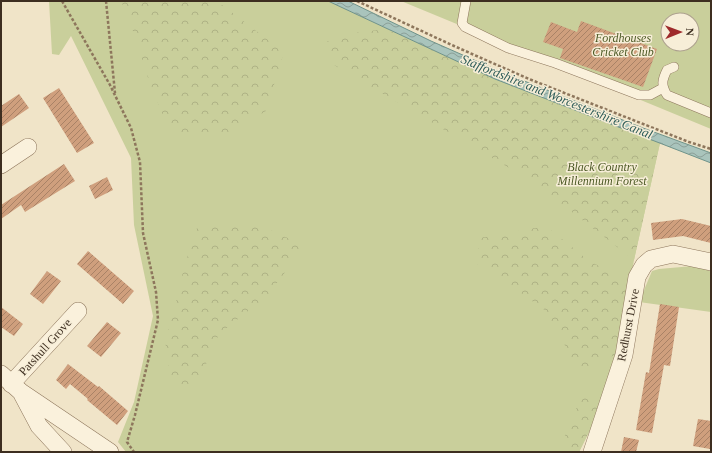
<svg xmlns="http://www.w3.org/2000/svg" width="712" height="453" viewBox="0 0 712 453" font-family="Georgia,serif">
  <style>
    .green { fill: #c9cf9b; fill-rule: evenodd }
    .forest { fill: url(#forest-crowns) }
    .water { fill: url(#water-waves); stroke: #6f938a }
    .building { fill: url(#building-hatch) }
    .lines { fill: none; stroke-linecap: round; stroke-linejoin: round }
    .service-casing { stroke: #8d765c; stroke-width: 10 }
    .minor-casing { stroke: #8d765c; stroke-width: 18 }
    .path { stroke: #8d765c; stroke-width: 2.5; stroke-dasharray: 3 2; stroke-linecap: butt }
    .service { stroke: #faf1dc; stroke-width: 9 }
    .minor { stroke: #faf1dc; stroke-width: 17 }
    .labels { text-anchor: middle; stroke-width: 3; stroke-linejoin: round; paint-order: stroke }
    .park-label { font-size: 12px; font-style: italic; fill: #4d5a26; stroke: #f7eed8 }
    .street-label { font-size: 12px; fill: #3d2e20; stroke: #f7eed8 }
    .water-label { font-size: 13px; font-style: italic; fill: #2f5d5a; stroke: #f7eed8 }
  </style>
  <defs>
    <pattern id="forest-crowns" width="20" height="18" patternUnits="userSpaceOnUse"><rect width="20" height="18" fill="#c9cf9b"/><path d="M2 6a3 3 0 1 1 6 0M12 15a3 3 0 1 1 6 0" fill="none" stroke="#aeb285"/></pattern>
    <pattern id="water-waves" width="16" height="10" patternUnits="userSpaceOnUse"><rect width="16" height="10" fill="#a9c4bc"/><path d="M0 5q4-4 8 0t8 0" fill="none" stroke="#8ba098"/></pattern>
    <pattern id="building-hatch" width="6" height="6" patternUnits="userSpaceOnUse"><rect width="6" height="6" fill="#cf9f7d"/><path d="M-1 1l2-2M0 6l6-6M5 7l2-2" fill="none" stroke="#a98266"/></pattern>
  </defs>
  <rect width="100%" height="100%" fill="#f0e4c8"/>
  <!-- green -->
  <path class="green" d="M49 1H328L495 79 660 143 634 260 618 353 597 416 579 452H126L118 442 134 402 153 316 134 225 131 158 71 36 59 55 52 54Z
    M401 1H711V129ZM668 20H692V44H668Z
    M693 266 711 271V312L639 302 652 271 659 269Z"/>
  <!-- forest -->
  <path class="forest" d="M119 1H217L284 52 266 111 224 137 170 133 149 81 125 7Z
    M386 29 495 79 660 143 634 260 533 182 334 65 321 44 345 34Z
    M199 222 266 228 305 246 267 296 219 334 203 371 187 389 171 386 165 340 176 302 184 267Z
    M546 226 588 260 630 283 618 353 580 373 546 311 507 283 477 264 479 238Z
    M582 395 602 400 597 416 579 452H558Z"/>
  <!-- water -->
  <path class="water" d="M328 1H348L431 41 499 71 643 128 711 153V163L495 79Z"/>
  <!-- building -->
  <path class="building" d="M581 21 657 49 643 87 560 58 563 49 543 42 551 22 577 32Z
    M59 88 94 143 77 153 43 98Z
    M19 94 29 108 1 127V106Z
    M64 164 75 181 25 212 21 205 1 219V205Z
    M107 177 113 190 95 199 89 186Z
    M682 219 711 226V243L683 236 653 240 651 223Z
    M88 251 134 291 123 304 77 264Z
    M47 271 61 281 43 304 30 294Z
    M660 304 679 307 670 366 664 365 652 433 636 430 646 372 649 373Z
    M1 307 23 324 14 336 1 327Z
    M107 322 121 333 101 357 87 346Z
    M68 364 98 387 99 386 128 411 117 425 87 400 88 399 70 384 66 389 56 380Z
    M698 419 711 421V441L710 449 693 446Z
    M624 437 639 440 636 452H621Z"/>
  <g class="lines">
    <!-- service casing -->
    <g class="service-casing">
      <path id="service" d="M466 1 462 23 465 27 508 48 555 63 639 95H650L663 88
        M674 67 667 70C662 80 661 85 667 95L711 113"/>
    </g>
    <!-- minor casing -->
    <g class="minor-casing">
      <path id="minor" d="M1 165 28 147
        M1 374 21 392 110 452
        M11 384 78 311
        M22 394 39 426 63 452
        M592 452 624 355 637 277 644 265 651 259 673 254 711 262"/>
    </g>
    <!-- path -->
    <path class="path" d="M62 1 110 85 131 128 140 162 143 233 156 292 158 320 135 415 127 442 134 452
      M106 1 115 93
      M357 1 454 46 529 79 689 142 711 149"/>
    <!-- service -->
    <use href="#service" class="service"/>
    <!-- minor -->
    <use href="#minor" class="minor"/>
  </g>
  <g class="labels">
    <!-- park labels -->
    <g class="park-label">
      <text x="623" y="42">Fordhouses<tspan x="623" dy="14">Cricket Club</tspan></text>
      <text x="602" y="171">Black Country<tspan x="602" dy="14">Millennium Forest</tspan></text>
    </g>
    <!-- street labels -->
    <g class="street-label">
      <text transform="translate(628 325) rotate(-79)" y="4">Redhurst Drive</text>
      <text transform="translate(45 347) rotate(-48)" y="4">Patshull Grove</text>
    </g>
    <!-- water labels -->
    <g class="water-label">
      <text transform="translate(557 96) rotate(22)" y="5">Staffordshire and Worcestershire Canal</text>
    </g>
  </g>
  <!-- border -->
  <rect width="712" height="453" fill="none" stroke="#3d2e20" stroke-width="4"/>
  <!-- north arrow -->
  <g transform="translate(680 32) rotate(89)"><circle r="19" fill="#f7eed8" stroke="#ada18e"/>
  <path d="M0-3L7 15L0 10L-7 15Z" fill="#9e2a2b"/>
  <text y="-6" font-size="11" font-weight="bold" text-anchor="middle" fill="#3d2e20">N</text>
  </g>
</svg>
